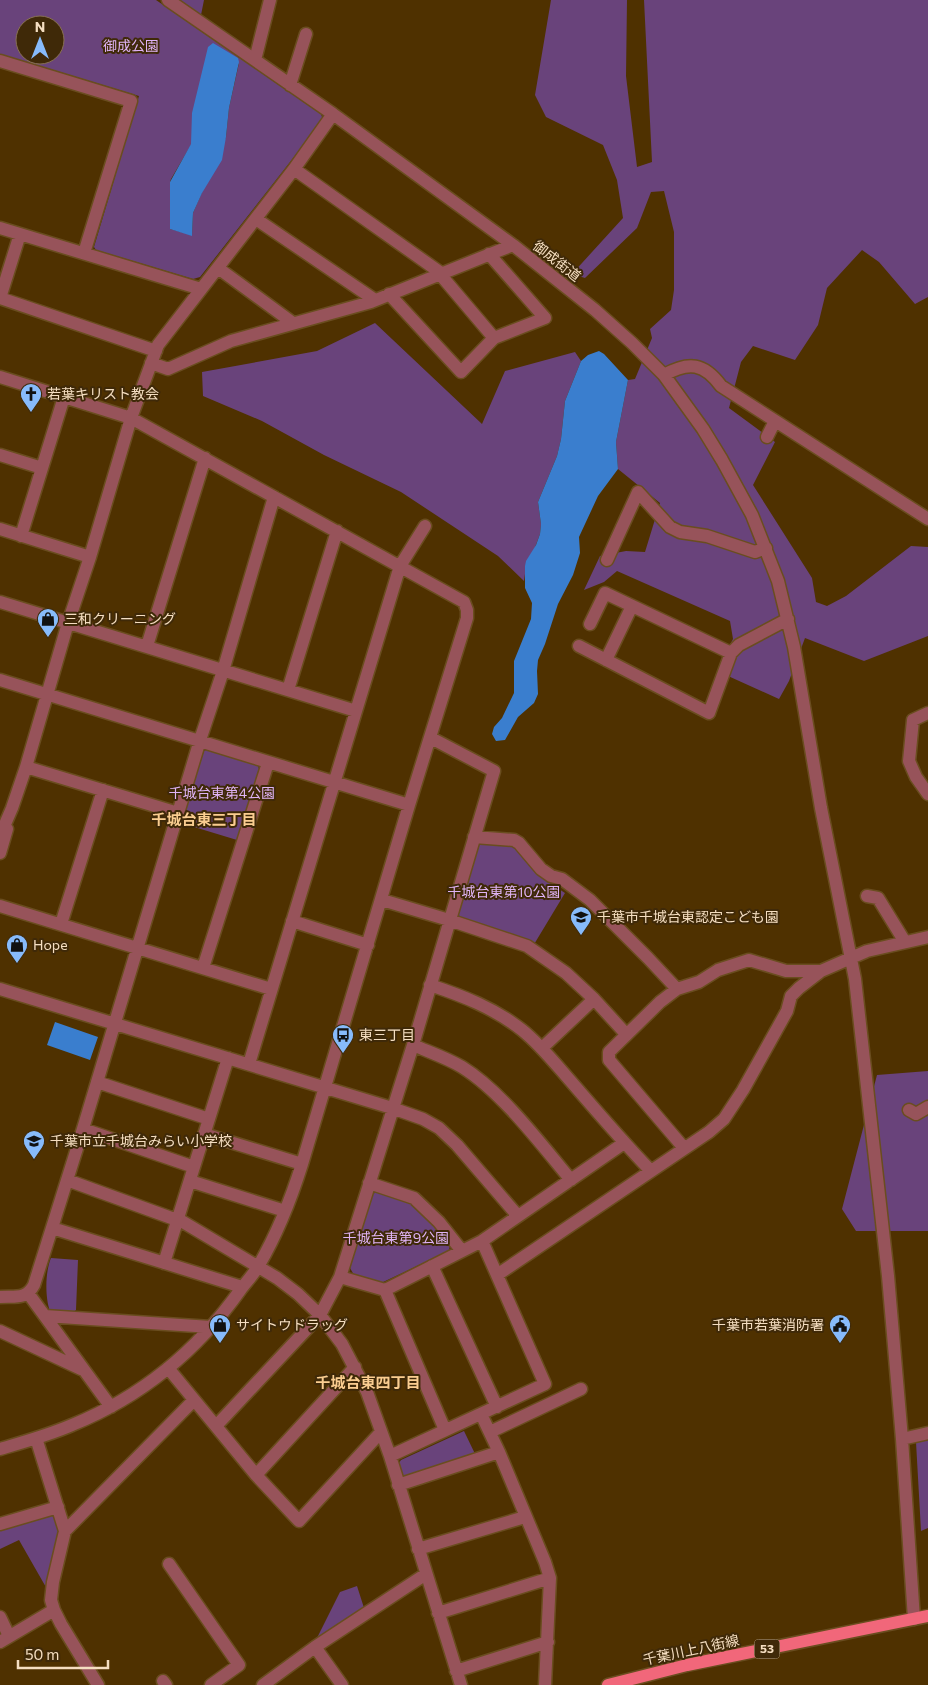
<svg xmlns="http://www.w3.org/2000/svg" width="928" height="1685" viewBox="0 0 928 1685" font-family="Commissioner,'Noto Sans JP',sans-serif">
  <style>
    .green { fill: #69437b; fill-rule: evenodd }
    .water { fill: #3a7ece }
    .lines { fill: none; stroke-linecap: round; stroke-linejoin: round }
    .minor-casing { stroke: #6a4d1f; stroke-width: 15 }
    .major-casing { stroke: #6a4d1f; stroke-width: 15 }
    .minor { stroke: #97535a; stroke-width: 12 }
    .major { stroke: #f1677a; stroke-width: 12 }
    .labels { text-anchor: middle; stroke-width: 4; stroke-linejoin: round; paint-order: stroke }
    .shield { fill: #3f2908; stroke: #bea88a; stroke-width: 1 }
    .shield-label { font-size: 12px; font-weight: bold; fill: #f5dec1 }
    .park-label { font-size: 14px; fill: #dfb3f5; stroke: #3f2908 }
    .street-label { font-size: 14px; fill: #f5dec1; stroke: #3f2908 }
    .poi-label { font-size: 14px; fill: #f5dec1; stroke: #3f2908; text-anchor: start }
    .neighbourhood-label { font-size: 15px; font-weight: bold; fill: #facd90; stroke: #3f2908 }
  </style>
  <rect width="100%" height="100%" fill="#4f3100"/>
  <!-- green -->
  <path class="green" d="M0 0H156L321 114 323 120 200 277 193 279 96 250 94 247 139 96 0 54ZM25 25H55V55H25ZM239 63 229 108 226 137 193 213 192 235 170 229V182L171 179Z
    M180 0H204L201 15Z
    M551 0H627L626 76 637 167 652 162 644 0H928V297L915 304 879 262 862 250 827 288 818 325 795 360 753 346 741 362 729 408 775 442 753 485 812 578 816 602 827 606 846 596 911 546 928 547V636L864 661 805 638 789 681 779 699 717 671 733 639 730 621 617 571 604 582 584 590 600 556 626 551 645 552 660 503 618 469 616 442 628 380 635 379 652 338 650 329 671 310 674 290V232L664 191 651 192 637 228 585 278 572 274 623 218 617 180 603 145 546 117 535 95Z
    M375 323 482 424 505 371 575 352 581 361 565 401 561 439 557 456 538 502 541 524 540 534 525 574 524 581 498 556 401 492 324 455 262 421 203 396 202 372 317 351Z
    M208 749 258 765 260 774 237 840 181 823 204 751Z
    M479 843 513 846 518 849 539 876 565 893 533 946 495 930 460 917 457 911Z
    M928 1071V1231H856L842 1209 877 1075Z
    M378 1191 410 1203 424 1214 450 1244 449 1251 381 1283 354 1275 350 1268 373 1194Z
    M51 1258 78 1260 76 1310 72 1313 50 1311C45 1298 45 1272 51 1258Z
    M464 1431 477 1458 409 1478 403 1476 399 1463 401 1460Z
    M928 1437V1528L921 1531 916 1442Z
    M50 1514 54 1516 60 1534 47 1589 19 1540 0 1549V1529Z
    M357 1586 365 1611 314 1644 340 1592Z"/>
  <!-- water -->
  <path class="water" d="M213 43 238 58 239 62 229 108 226 137 222 160 202 193 193 213 192 236 170 229V182L191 144 192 113 208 47Z
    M599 351 604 354 628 380 616 442 618 469 598 496 579 537 580 553 573 575 558 604 545 644 538 660 537 671 538 694 534 703 518 717 505 740 496 741 492 734 494 727 502 718 514 693V661L531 619 532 603 525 588V566L526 561 536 545 540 534 541 524 538 502 557 456 561 439 565 401 581 361 588 355Z
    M55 1022 98 1037 90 1060 47 1045Z"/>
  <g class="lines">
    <!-- minor casing -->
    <g class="minor-casing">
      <path id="minor" d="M168 0 333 114 513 245 595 310 632 343 664 375 703 429 722 460 752 515 778 581 794 647 821 808 855 979 888 1276 902 1439 914 1619
        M255 60 270 0
        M0 61 131 101 84 253
        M290 85 306 34
        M294 169 441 273
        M256 219 375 300
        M0 228 201 289
        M218 268 293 323
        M439 273 494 338
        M389 294 461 372 494 338 545 318 489 254
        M0 298 156 351
        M0 298 20 234
        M151 363 168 369 231 341 371 302 513 245
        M664 375C689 361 704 363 721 386L928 519
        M0 377 131 418 464 602 467 610V618L409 805 302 1164C291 1199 277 1234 259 1265 254 1274 247 1281 241 1289 198 1350 141 1397 72 1425 49 1435 24 1442 0 1449
        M767 437 775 421
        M0 455 42 468
        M0 529 90 557
        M21 536 64 397
        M607 560 638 492 670 527 680 532 707 536 755 552 766 548
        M0 602 356 711
        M590 624 605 593 731 653
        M147 646 205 458
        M579 646 709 713 731 653 739 645 788 619
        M606 660 632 606
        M0 680 409 805
        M288 690 337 531
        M928 713 913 720 909 761 916 777 928 794
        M26 767 178 813
        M0 836 12 808 26 767 68 623 90 557 131 418 158 345 294 169 333 114
        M474 837 514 840 519 843 541 869 551 876 562 879 590 900 648 958 677 989
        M0 853 7 829
        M867 896 878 898 905 942
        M382 900 449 920 527 946 566 973 594 999 626 1034
        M0 906 271 989
        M292 921 368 945
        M61 924 103 790
        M203 968 268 763
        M430 985C463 996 494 1008 522 1030 542 1046 557 1066 574 1085 599 1114 624 1143 650 1170
        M0 989 392 1108 423 1119 439 1128 457 1145 518 1216
        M413 1045C429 1052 447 1058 462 1067 502 1092 540 1143 571 1180
        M542 1048 594 999
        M249 1064 400 566 425 526
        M97 1082 209 1119
        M909 1110 916 1114 928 1107
        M83 1129 194 1167
        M204 1134 302 1164
        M684 1148 609 1060V1052L660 1002 677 989 699 982 718 970 749 960 786 971H821
        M67 1180 177 1220
        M190 1181 285 1211
        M369 1183 414 1198 439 1222 462 1251
        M178 1219 277 1278 298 1294 320 1315 342 1344 367 1392 390 1456 461 1685
        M52 1228 242 1287
        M164 1263 228 1058
        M432 1266 497 1407
        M497 1275 709 1132 724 1119 743 1090 787 1011 791 996 799 988 821 971 867 951 928 937
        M340 1277 385 1290 482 1241 624 1143
        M385 1290 445 1430
        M28 1293 111 1407
        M0 1297C15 1296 26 1300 34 1285L79 1142 200 740 223 671 274 497
        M45 1316 211 1327
        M0 1331 81 1369
        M168 1368 256 1475 299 1521 381 1432
        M481 1414 499 1452 545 1562 550 1578 545 1685
        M216 1426 320 1315 340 1277 413 1045 494 771 431 738
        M490 1432 581 1389
        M36 1438 65 1531 53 1582 51 1600 54 1610 61 1624 98 1685
        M902 1439 928 1433
        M390 1456 545 1384 482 1241
        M256 1475 355 1367
        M398 1485 499 1452
        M0 1524 58 1507
        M65 1531 194 1400
        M418 1549 525 1517
        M169 1564 239 1665 211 1685
        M438 1613 550 1578
        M0 1617 9 1636
        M0 1642 54 1610
        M315 1647 342 1685
        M456 1671 548 1642
        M163 1681 166 1685
        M263 1685 315 1647 426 1574"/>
    </g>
    <!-- major casing -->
    <g class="major-casing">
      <path id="major" d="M608 1685 687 1665 928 1616"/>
    </g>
    <!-- minor -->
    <use href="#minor" class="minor"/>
    <!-- major -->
    <use href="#major" class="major"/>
  </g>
  <!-- icons -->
  <defs>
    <g id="church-pin" transform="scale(1.125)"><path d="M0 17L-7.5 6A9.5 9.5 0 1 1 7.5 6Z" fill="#87bbfb" stroke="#3f2908"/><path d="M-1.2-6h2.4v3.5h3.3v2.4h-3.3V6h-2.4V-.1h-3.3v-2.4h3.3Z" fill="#111"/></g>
    <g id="shop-pin" transform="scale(1.125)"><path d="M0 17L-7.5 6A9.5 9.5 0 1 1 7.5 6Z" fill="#87bbfb" stroke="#3f2908"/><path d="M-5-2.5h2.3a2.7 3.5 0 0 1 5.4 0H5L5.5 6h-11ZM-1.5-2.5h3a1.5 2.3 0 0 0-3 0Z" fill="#111"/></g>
    <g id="school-pin" transform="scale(1.125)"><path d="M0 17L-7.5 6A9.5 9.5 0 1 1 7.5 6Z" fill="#87bbfb" stroke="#3f2908"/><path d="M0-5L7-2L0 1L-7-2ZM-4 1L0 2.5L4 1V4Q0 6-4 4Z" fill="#111"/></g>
    <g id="bus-pin" transform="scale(1.125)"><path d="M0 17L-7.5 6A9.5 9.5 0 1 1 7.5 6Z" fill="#87bbfb" stroke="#3f2908"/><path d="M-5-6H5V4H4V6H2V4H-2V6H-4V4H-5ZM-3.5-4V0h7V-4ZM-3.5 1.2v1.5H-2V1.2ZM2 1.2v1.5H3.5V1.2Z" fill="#111"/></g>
    <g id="civic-pin" transform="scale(1.125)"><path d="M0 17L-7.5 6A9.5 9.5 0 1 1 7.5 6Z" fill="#87bbfb" stroke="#3f2908"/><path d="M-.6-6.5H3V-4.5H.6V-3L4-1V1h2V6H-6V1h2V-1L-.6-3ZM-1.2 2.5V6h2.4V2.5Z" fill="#111"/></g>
  </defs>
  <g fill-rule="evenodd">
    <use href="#church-pin" x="31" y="394"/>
    <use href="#shop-pin" x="48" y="619"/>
    <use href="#school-pin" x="581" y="917"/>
    <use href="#shop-pin" x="17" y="945"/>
    <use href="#bus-pin" x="343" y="1035"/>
    <use href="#school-pin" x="34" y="1141"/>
    <use href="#shop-pin" x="220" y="1325"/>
    <use href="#civic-pin" x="840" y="1325"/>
  </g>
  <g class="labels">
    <!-- shield labels -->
    <rect class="shield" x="754.5" y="1639.5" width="25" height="19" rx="4"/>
    <g class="shield-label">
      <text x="767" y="1653">53</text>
    </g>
    <!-- park labels -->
    <g class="park-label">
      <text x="131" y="51">御成公園</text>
      <text x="222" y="798">千城台東第4公園</text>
      <text x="504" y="897">千城台東第10公園</text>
      <text x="396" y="1243">千城台東第9公園</text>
    </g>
    <!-- street labels -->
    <g class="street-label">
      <text transform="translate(557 261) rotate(38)" y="5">御成街道</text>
      <text transform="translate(691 1650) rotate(-12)" y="5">千葉川上八街線</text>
    </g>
    <!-- poi labels -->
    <g class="poi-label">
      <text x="47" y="399">若葉キリスト教会</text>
      <text x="64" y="624">三和クリーニング</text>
      <text x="597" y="922">千葉市千城台東認定こども園</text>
      <text x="33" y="950">Hope</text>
      <text x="359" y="1040">東三丁目</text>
      <text x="50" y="1146">千葉市立千城台みらい小学校</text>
      <text x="236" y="1330">サイトウドラッグ</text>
      <text x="824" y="1330" text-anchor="end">千葉市若葉消防署</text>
    </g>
    <!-- neighbourhood labels -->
    <g class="neighbourhood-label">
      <text x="204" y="825">千城台東三丁目</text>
      <text x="368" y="1388">千城台東四丁目</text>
    </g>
  </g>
  <!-- north arrow -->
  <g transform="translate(40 40)"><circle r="24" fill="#3f2908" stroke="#887152"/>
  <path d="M0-4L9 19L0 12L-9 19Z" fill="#87bbfb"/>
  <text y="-8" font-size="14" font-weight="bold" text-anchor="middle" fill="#f5dec1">N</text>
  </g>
  <!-- scale -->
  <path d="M18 1660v8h90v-8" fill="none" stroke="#f5dec1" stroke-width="2.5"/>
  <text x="25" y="1660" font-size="15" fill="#f5dec1" stroke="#3f2908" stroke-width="4" paint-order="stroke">50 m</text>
</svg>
